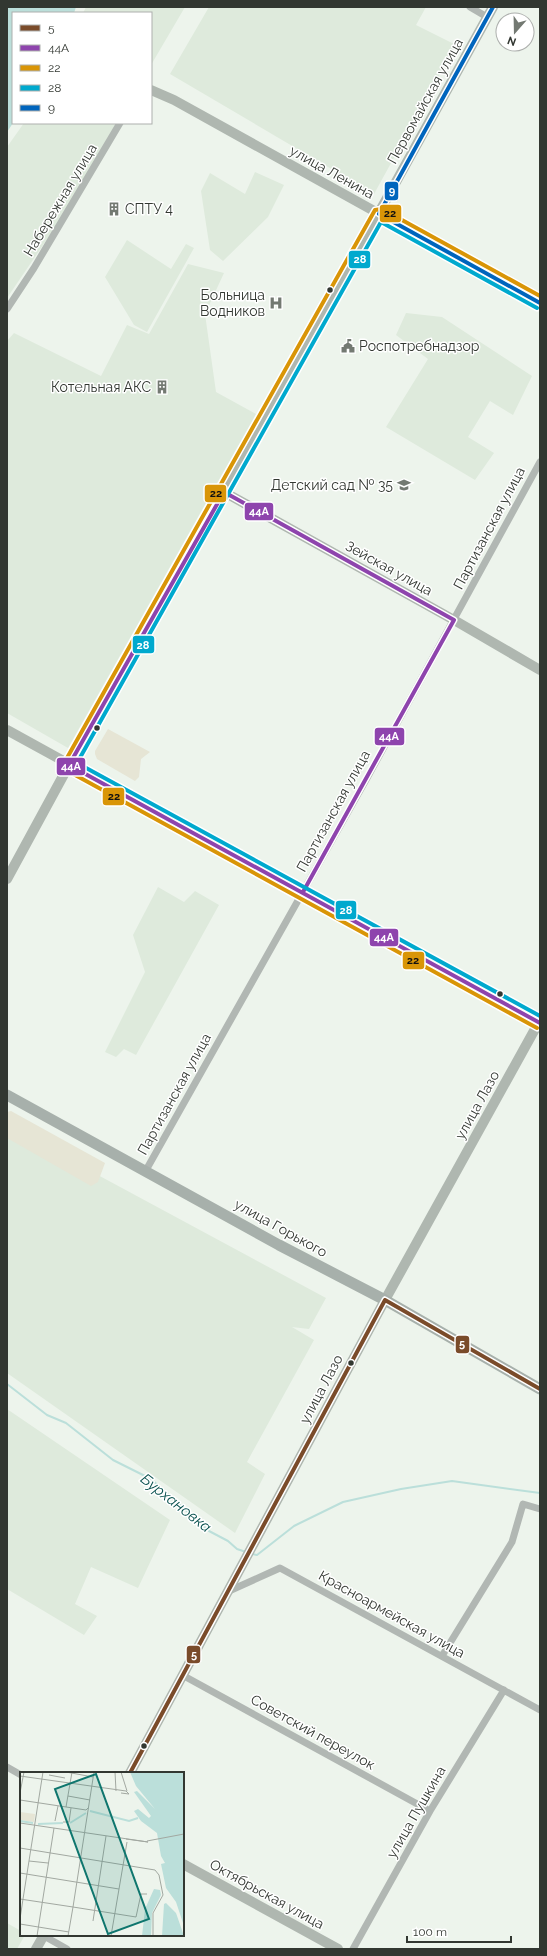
<svg xmlns="http://www.w3.org/2000/svg" width="547" height="1956" viewBox="0 0 547 1956" font-family="Raleway,sans-serif">
  <style>
    .built { fill: #deeadc }
    .green { fill: #e6e5d5 }
    .water { fill: #bbdfda }
    .lines { fill: none; stroke-linecap: round; stroke-linejoin: round }
    .stream { stroke: #bbdfda; stroke-width: 2 }
    .street { stroke: #b1b7b3; stroke-width: 7 }
    .secondary { stroke: #afb7b0; stroke-width: 10 }
    .primary { stroke: #a7b0ab; stroke-width: 11 }
    .bus-1-casing { stroke: #fff; stroke-width: 7 }
    .bus-2-casing { stroke: #fff; stroke-width: 7 }
    .bus-3-casing { stroke: #fff; stroke-width: 7 }
    .bus-4-casing { stroke: #fff; stroke-width: 7 }
    .bus-5-casing { stroke: #fff; stroke-width: 7 }
    .bus-1 { stroke: #7a4b2a; stroke-width: 4 }
    .bus-2 { stroke: #8e44ad; stroke-width: 4 }
    .bus-3 { stroke: #d99507; stroke-width: 4 }
    .bus-4 { stroke: #00a9ce; stroke-width: 4 }
    .bus-5 { stroke: #0065bd; stroke-width: 4 }
    .bus-dot { fill: #323731; stroke: #fff; stroke-width: 1.5 }
    .labels { text-anchor: middle; stroke-width: 3; stroke-linejoin: round; paint-order: stroke }
    .street-label { font-size: 14px; fill: #323731; stroke: #fff }
    .poi-label { font-size: 14px; fill: #323731; stroke: #fff; text-anchor: end }
    .water-label { font-size: 15px; font-style: italic; fill: #064f4c; stroke: #fff }
    .inset-river { fill: none; stroke: #bbdfda; stroke-width: 2 }
    .inset-road { fill: none; stroke: #a2a8a1; stroke-width: 1 }
    .view { fill: #0f766e; fill-opacity: 0.15; stroke: #0f766e; stroke-width: 2 }
    .inset-edge { fill: none; stroke: #323731; stroke-width: 2 }
    .line-badge { stroke: #fff; stroke-width: 1.5 }
    .badge-label { font-size: 11px; text-anchor: middle; font-weight: bold; fill: #fff }
    .pale-badge-label { font-size: 11px; text-anchor: middle; font-weight: bold; fill: #111 }
  </style>
  <rect width="100%" height="100%" fill="#edf4ec"/>
  <!-- built -->
  <path class="built" d="M86 7H185L151 65V13H83Z
    M209 7H426L416 25 456 45 374 194 170 74Z
    M24 123H118L69 207 7 298V147Z
    M255 172 284 185 268 217 223 261 210 250 201 191 210 173 245 194Z
    M127 240 171 269 186 244 194 248 147 332 134 325 105 277Z
    M188 264 224 273 205 314 216 392 256 414 68 748 7 713V341L14 333 101 376 127 325 149 334Z
    M406 313 442 317 532 376 513 415 490 401 468 437 494 453 475 480 386 427 428 359 396 335Z
    M158 887 184 902 195 891 219 905 136 1055 124 1049 116 1057 105 1052 145 972 133 935Z
    M7 1126 326 1298 309 1329 292 1327 314 1340 247 1462 265 1474 235 1533 7 1373Z
    M7 1409 170 1520 138 1588 91 1567 75 1604 97 1616 84 1635 7 1589Z
    M7 1923 21 1931V1935H25L17 1949H7Z"/>
  <!-- green -->
  <path class="green" d="M108 729 150 752 141 759 139 777 135 781 97 759 95 754V751Z
    M11 1111 105 1163 98 1182 91 1186 7 1138V1112Z"/>
  <!-- water -->
  <path class="water" d="M7 7H76L74 13H13V123L7 132Z"/>
  <g class="lines">
    <!-- stream -->
    <path class="stream" d="M7 1384 47 1415 66 1423 113 1460 151 1479 209 1531 228 1541 237 1549 246 1552
      M252 1554 257 1555 294 1526 343 1502 401 1489 452 1481 540 1493"/>
    <!-- street -->
    <path class="street" d="M470 7 487 17
      M7 309 34 268 120 123
      M145 1172 367 778 540 462
      M229 1591 280 1568 540 1710
      M442 1656 512 1542 523 1504 540 1509
      M184 1676 430 1811
      M7 1767 21 1775
      M44 1936 67 1949
      M353 1949 430 1811 504 1690"/>
    <!-- secondary -->
    <path class="secondary" d="M151 90 174 100 540 303
      M224 492 454 620 540 670
      M7 730 540 1023
      M7 879 69 765 224 492 493 7
      M130 1773 385 1300 540 1020
      M183 1864 338 1949
      M36 1949 44 1935"/>
    <!-- primary -->
    <path class="primary" d="M7 1095 279 1245 385 1300 540 1389"/>
    <!-- bus-1 casing -->
    <g class="bus-1-casing">
      <path id="bus-1" d="M385 1300 540 1389
        M130 1773 385 1300"/>
    </g>
    <!-- bus-2 casing -->
    <g class="bus-2-casing">
      <path id="bus-2" d="M303 892 454 620 224 492 69 765 540 1023"/>
    </g>
    <!-- bus-3 casing -->
    <g class="bus-3-casing">
      <path id="bus-3" d="M537 1028 66 770 63 765 375 210 382 209 540 296"/>
    </g>
    <!-- bus-4 casing -->
    <g class="bus-4-casing">
      <path id="bus-4" d="M537 308 381 222 77 763 540 1016"/>
    </g>
    <!-- bus-5 casing -->
    <g class="bus-5-casing">
      <path id="bus-5" d="M493 7 379 214 540 303"/>
    </g>
    <!-- bus-1 -->
    <use href="#bus-1" class="bus-1"/>
    <!-- bus-2 -->
    <use href="#bus-2" class="bus-2"/>
    <!-- bus-3 -->
    <use href="#bus-3" class="bus-3"/>
    <!-- bus-4 -->
    <use href="#bus-4" class="bus-4"/>
    <!-- bus-5 -->
    <use href="#bus-5" class="bus-5"/>
  </g>
  <!-- icons -->
  <defs>
    <g id="building-bare" transform="scale(1.08)"><path d="M-4-6H4V6H1V3H-1V6H-4ZM-2.5-4.3h1.7v1.8h-1.7ZM.8-4.3h1.7v1.8H.8ZM-2.5-1h1.7V.8h-1.7ZM.8-1h1.7V.8H.8Z" fill="#737972" stroke="#fff" stroke-width="2.5" paint-order="stroke"/></g>
    <g id="hospital-bare" transform="scale(1.08)"><path d="M-5-5h3v3.5h4V-5h3V5h-3V1.5h-4V5h-3Z" fill="#737972" stroke="#fff" stroke-width="2.5" paint-order="stroke"/></g>
    <g id="civic-bare" transform="scale(1.08)"><path d="M-.6-6.5H3V-4.5H.6V-3L4-1V1h2V6H-6V1h2V-1L-.6-3ZM-1.2 2.5V6h2.4V2.5Z" fill="#737972" stroke="#fff" stroke-width="2.5" paint-order="stroke"/></g>
    <g id="school-bare" transform="scale(1.08)"><path d="M0-5L7-2L0 1L-7-2ZM-4 1L0 2.5L4 1V4Q0 6-4 4Z" fill="#737972" stroke="#fff" stroke-width="2.5" paint-order="stroke"/></g>
  </defs>
  <g fill-rule="evenodd">
    <use href="#building-bare" x="114" y="209"/>
    <use href="#hospital-bare" x="276" y="303"/>
    <use href="#civic-bare" x="348" y="346"/>
    <use href="#building-bare" x="162" y="387"/>
    <use href="#school-bare" x="404" y="485"/>
  </g>
  <!-- markers -->
  <g class="bus-dot">
    <circle cx="330" cy="290" r="3.5"/>
    <circle cx="97" cy="728" r="3.5"/>
    <circle cx="500" cy="994" r="3.5"/>
    <circle cx="351" cy="1363" r="3.5"/>
    <circle cx="144" cy="1746" r="3.5"/>
  </g>
  <g class="labels">
    <!-- street labels -->
    <g class="street-label">
      <text transform="translate(425 101) rotate(-61)" y="5">Первомайская улица</text>
      <text transform="translate(332 172) rotate(29)" y="5">улица Ленина</text>
      <text transform="translate(60 200) rotate(-59)" y="5">Набережная улица</text>
      <text transform="translate(489 528) rotate(-62)" y="5">Партизанская улица</text>
      <text transform="translate(389 568) rotate(29)" y="5">Зейская улица</text>
      <text transform="translate(333 811) rotate(-61)" y="5">Партизанская улица</text>
      <text transform="translate(174 1094) rotate(-61)" y="5">Партизанская улица</text>
      <text transform="translate(477 1105) rotate(-61)" y="5">улица Лазо</text>
      <text transform="translate(281 1228) rotate(29)" y="5">улица Горького</text>
      <text transform="translate(321 1389) rotate(-62)" y="5">улица Лазо</text>
      <text transform="translate(392 1614) rotate(29)" y="5">Красноармейская улица</text>
      <text transform="translate(313 1732) rotate(29)" y="5">Советский переулок</text>
      <text transform="translate(416 1812) rotate(-60)" y="5">улица Пушкина</text>
      <text transform="translate(267 1894) rotate(29)" y="5">Октябрьская улица</text>
    </g>
    <!-- poi labels -->
    <g class="poi-label">
      <text x="125" y="214" text-anchor="start">СПТУ 4</text>
      <text x="265" y="300">Больница<tspan x="265" dy="16">Водников</tspan></text>
      <text x="359" y="351" text-anchor="start">Роспотребнадзор</text>
      <text x="151" y="392">Котельная АКС</text>
      <text x="393" y="490">Детский сад № 35</text>
    </g>
    <!-- water labels -->
    <g class="water-label">
      <text transform="translate(176 1503) rotate(38)" y="5">Бурхановка</text>
    </g>
  </g>
  <!-- overview -->
  <g transform="translate(20 1772)">
    <rect width="164" height="164" fill="#edf4ec"/>
    <path d="M0 40 15 42 14 50 0 48Z" fill="#e6e5d5"/>
    <path d="M110 0H164V154L156 130 146 116 141 92 145 91 141 84 137 61 121 49 114 39 118 37 129 46 131 44 114 20 117 19 135 37 116 14ZM134 117 140 118 141 123 132 141 131 164H122L125 137ZM146 131 156 141 164 164H142L144 132Z" fill="#bbdfda"/>
    <path class="inset-river" d="M70 39 109 49 118 46M0 49 13 51M50 51 66 41M18 52 43 51"/>
    <path class="inset-road" d="M46 0 73 5M95 0 96 19M101 0 107 19M29 3 45 6M0 4 106 19 109 22 101 21M0 21 4 0M48 24 70 28M0 28 66 38 68 36M46 35 52 0M35 49 38 34M43 50H49L51 36M0 51 128 70 106 67M127 69 164 62M0 76 135 98 139 103 143 123 133 141V164M9 89 28 91M0 101 99 117M0 127 53 135 74 0M3 127 23 0M0 147 3 127M73 149 86 64M0 152 49 160M17 164 34 56M48 164 53 135 116 145 121 122H127M91 164 107 70"/>
    <path class="view" d="M76 2 129 147 88 162 35 17Z"/>
    <rect width="164" height="164" class="inset-edge"/>
  </g>
  <g class="line-badge">
    <rect x="384" y="181" width="15" height="20" rx="4" fill="#0065bd"/>
    <rect x="379" y="204" width="23" height="19" rx="4" fill="#d99507"/>
    <rect x="348" y="250" width="23" height="19" rx="4" fill="#00a9ce"/>
    <rect x="204" y="484" width="23" height="19" rx="4" fill="#d99507"/>
    <rect x="244" y="502" width="30" height="19" rx="4" fill="#8e44ad"/>
    <rect x="132" y="635" width="23" height="19" rx="4" fill="#00a9ce"/>
    <rect x="374" y="727" width="31" height="19" rx="4" fill="#8e44ad"/>
    <rect x="56" y="757" width="30" height="19" rx="4" fill="#8e44ad"/>
    <rect x="102" y="787" width="23" height="19" rx="4" fill="#d99507"/>
    <rect x="335" y="900" width="22" height="20" rx="4" fill="#00a9ce"/>
    <rect x="369" y="928" width="30" height="19" rx="4" fill="#8e44ad"/>
    <rect x="402" y="951" width="23" height="19" rx="4" fill="#d99507"/>
    <rect x="455" y="1335" width="15" height="19" rx="4" fill="#7a4b2a"/>
    <rect x="186" y="1645" width="15" height="19" rx="4" fill="#7a4b2a"/>
  </g>
  <g class="badge-label">
    <text x="392" y="195">9</text>
    <text x="360" y="263">28</text>
    <text x="259" y="515">44А</text>
    <text x="143" y="649">28</text>
    <text x="389" y="740">44А</text>
    <text x="71" y="770">44А</text>
    <text x="346" y="914">28</text>
    <text x="384" y="941">44А</text>
    <text x="462" y="1348">5</text>
    <text x="194" y="1659">5</text>
  </g>
  <g class="pale-badge-label">
    <text x="390" y="217">22</text>
    <text x="216" y="497">22</text>
    <text x="114" y="800">22</text>
    <text x="413" y="964">22</text>
  </g>
  <!-- border -->
  <rect width="547" height="1956" fill="none" stroke="#323731" stroke-width="16"/>
  <!-- legend -->
  <rect x="12" y="12" width="140" height="112" fill="#ffffff" stroke="#adafad"/>
  <rect x="20" y="25" width="20" height="6" fill="#7a4b2a" stroke="#adafad"/>
  <text x="48" y="32" font-size="12" fill="#323731">5</text>
  <rect x="20" y="45" width="20" height="6" fill="#8e44ad" stroke="#adafad"/>
  <text x="48" y="52" font-size="12" fill="#323731">44А</text>
  <rect x="20" y="65" width="20" height="6" fill="#d99507" stroke="#adafad"/>
  <text x="48" y="72" font-size="12" fill="#323731">22</text>
  <rect x="20" y="85" width="20" height="6" fill="#00a9ce" stroke="#adafad"/>
  <text x="48" y="92" font-size="12" fill="#323731">28</text>
  <rect x="20" y="105" width="20" height="6" fill="#0065bd" stroke="#adafad"/>
  <text x="48" y="112" font-size="12" fill="#323731">9</text>
  <!-- north arrow -->
  <g transform="translate(515 32) rotate(200)"><circle r="19" fill="#ffffff" stroke="#adafad"/>
  <path d="M0-3L7 15L0 10L-7 15Z" fill="#737972"/>
  <text y="-6" font-size="11" font-weight="bold" text-anchor="middle" fill="#323731">N</text>
  </g>
  <!-- scale -->
  <path d="M407 1936v6h104v-6" fill="none" stroke="#323731" stroke-width="2"/>
  <text x="413" y="1936" font-size="12" fill="#323731" stroke="#ffffff" stroke-width="3" paint-order="stroke">100 m</text>
</svg>
